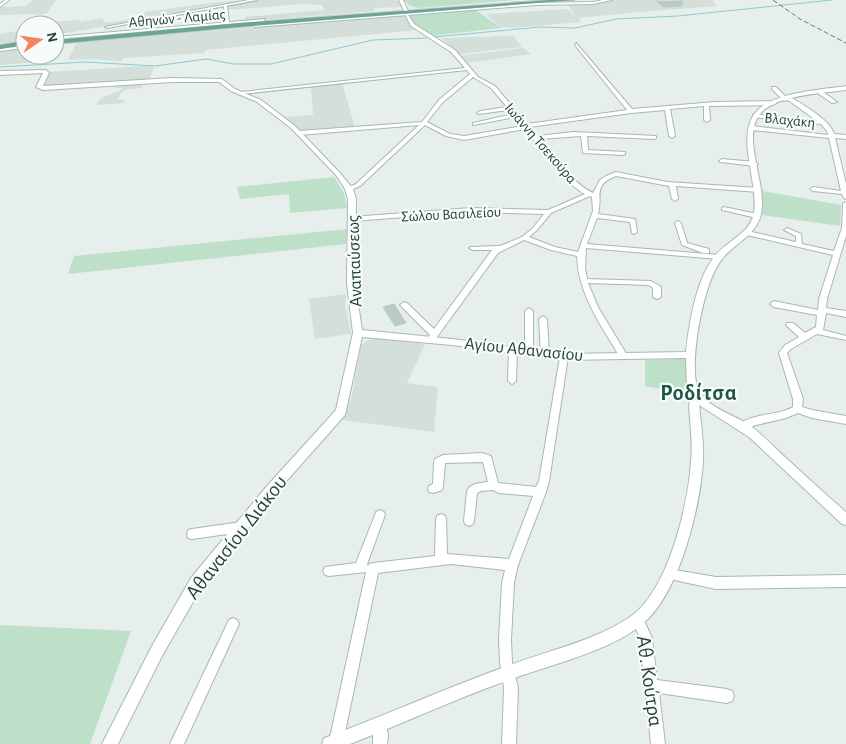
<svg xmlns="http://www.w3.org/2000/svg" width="846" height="744" viewBox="0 0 846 744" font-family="'Alegreya Sans',sans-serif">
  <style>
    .built { fill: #d4dfda }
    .green { fill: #bfe0c8 }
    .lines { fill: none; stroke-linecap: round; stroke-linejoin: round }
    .stream { stroke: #8ec9d4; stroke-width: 1 }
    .building { fill: #bbcac4; stroke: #b8c9c2 }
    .minor-casing { stroke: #a8b8b2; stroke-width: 2 }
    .tertiary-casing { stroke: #a8b8b2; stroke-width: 2 }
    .primary-casing { stroke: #c2cac8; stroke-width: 2 }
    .minor { fill: #fff; fill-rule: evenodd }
    .tertiary { fill: #fff; fill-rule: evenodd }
    .primary { fill: #6aa596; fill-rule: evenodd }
    .rail { stroke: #5f7d75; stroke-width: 1; stroke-dasharray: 5 2.5; stroke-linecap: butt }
    .labels { text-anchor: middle; stroke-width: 4.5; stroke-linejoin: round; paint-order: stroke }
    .far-street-label { font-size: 15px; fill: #24423a; stroke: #f7fbf9 }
    .street-label { font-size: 18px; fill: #24423a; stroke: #f7fbf9 }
    .near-street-label { font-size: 21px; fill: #24423a; stroke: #f7fbf9 }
    .district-label { font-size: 22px; font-weight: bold; letter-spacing: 1px; fill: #1f5548; stroke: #f7fbf9 }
  </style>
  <rect width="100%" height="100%" fill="#e6efeb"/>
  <!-- built -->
  <path class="built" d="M33 0H56L46 14 0 15V7L26 6Z
    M253 0 55 35V25H32V23L80 20V22L103 18 104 23 145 17 144 12 217 2Z
    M261 0H397L402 7 374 8 375 11 246 21 245 17 324 10 322 5 303 4 228 10V6Z
    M615 0H712L717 6 639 12 578 18 581 22 512 28 500 27 486 14 567 9 576 17 567 3 595 4Z
    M404 15 409 24 417 30 205 50V53L123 58 122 61 92 59 68 60 77 42Z
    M25 30V40L0 44V34Z
    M513 36 522 47 460 54 441 38Z
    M25 48V55H54L51 61 0 65V51Z
    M523 48 531 54 466 63 460 56Z
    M145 66 154 67 149 81 41 87 47 72Z
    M342 83 355 127 301 132 282 117 313 115 311 86Z
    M126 84 127 86 142 85V88L125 90 120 94 118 100H125L124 103 96 105 101 98 121 90 122 88H114L115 85Z
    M346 294 345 305 351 334 315 339 309 299Z
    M373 338 425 344 407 383 438 387 434 432 343 420 352 395 361 345Z"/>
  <!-- green -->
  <path class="green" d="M404 0H515L418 8 410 6Z
    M476 10 501 28 431 36 412 23 409 16Z
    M334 177 344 193 347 208 290 213 289 194 240 199 237 187Z
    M763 191 841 205 840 226 762 215Z
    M347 229 346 244 68 274 74 256Z
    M683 359 687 361 688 394 645 386V360Z
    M0 625 131 631 90 744H0Z"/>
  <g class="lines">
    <!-- stream -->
    <path class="stream" d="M434 37 540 27 575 28 616 19 678 16 832 0
      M0 67 85 62 155 66 206 59 234 64H271L373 40 427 38"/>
  </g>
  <!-- building -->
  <path class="building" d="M682 1V6L664 7 657 2Z
    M394 304 406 323 395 326 383 307Z"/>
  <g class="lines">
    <!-- minor casing -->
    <g class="minor-casing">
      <path id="minor" d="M5 0H9L0 7V4Z
        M224 5 227 6 229 23 227 24 225 23Z
        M407 13 414 24 455 50 478 77 495 86 527 124 627 110 575 45 576 43 632 109 715 102 773 101 776 103 773 105 709 106 710 120 707 122 704 120V106L670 109 675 136 672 138 669 136 665 110 631 113 529 127 537 136 574 132 656 136V138L654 139 587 136 588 150 625 152V154L623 155 583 153 581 136 539 139C554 156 572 183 593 193L600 180 606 176 616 172 667 182 759 188 762 190 759 192 676 186 678 199 675 201 672 199 669 186 616 176C592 185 603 196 598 214L635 219 637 232 634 234 632 233 630 222 597 218 587 244 719 255 723 257 719 259 586 248 585 268 587 279 651 281 661 287V297L657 299 653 297V288L649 285 588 283 598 307 627 355 626 357H620C601 325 578 294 577 256L551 250 524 240 498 253 434 341H428L427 339 430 335 400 305 404 302 407 303 434 329 492 250H473L469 248 471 247 500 246 522 237 533 228 544 214 471 212 352 221 349 219 352 217 471 208 548 210 585 194C568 186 538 145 525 129L464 140 446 136 425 125 360 186 351 190H347V188L356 184 419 125 299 135 296 133 299 131 422 122 439 100 470 74 467 70 241 94 239 93 241 92 465 68 451 52 411 26 405 14ZM473 77 491 88 507 107 480 111 477 113 478 114 509 110 513 114 473 123V125L515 117 523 126 464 136 450 134 427 122 443 102ZM590 196 592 197 593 211 578 252 555 247 529 237 537 230 551 213Z
        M772 87H776L788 99 792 98C805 106 830 120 834 134L846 135V139L835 138 846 184V199L844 198 842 194 813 191 810 189 813 187 841 191 829 138 752 130 749 128 752 126 828 135 827 131 821 124 753 117V115L755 114 817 121 788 100 784 101 772 89Z
        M819 92H823L837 102 832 103 819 94Z
        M722 159 755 162 758 164 755 166 720 162 719 161Z
        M846 202V236L827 299 826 308 846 311V317L826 313 823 330 846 336V340L817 334 791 349 787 353 803 399 802 407 812 410 846 416V424L812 418 798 413 786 418 756 425 743 430 740 429 738 426C749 413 778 416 793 407V399L779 353 785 345 799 337 786 325 787 323H793L805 333 816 327 817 315 774 307 770 304 774 301 818 310 819 299 833 255 747 235 744 233 747 231 796 242V236L784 230 787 228 801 234 802 244 834 251 842 228 843 204Z
        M724 207 757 214 760 216 757 218 722 210V208Z
        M678 221 681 223 687 243 709 249V253H703L682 245 675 223Z
        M529 308 533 311V352L529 355 525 352V311Z
        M543 316 547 319 549 355 545 358 541 355 539 319Z
        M513 347 517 350 516 381 512 384 508 381 509 350Z
        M564 354 568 357 549 481 546 492 518 565 514 583 511 640 512 662 518 688 516 744H502L504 688 500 662 499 640 502 583 505 570 451 564 378 573 343 742 342 744H330L329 742 366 572 329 576 325 575 323 571 325 567 356 563 375 515 376 512 380 510 384 512 385 515 367 564 368 566 369 564 373 563 435 556 436 519 437 516 441 514 445 516 446 519 447 554 509 559 533 496 499 493 493 490 481 491 477 493 474 521 473 524 469 526 465 524 464 521 467 491C471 483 480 483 488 482L483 462 445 463 443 487 442 490 433 493 429 492 428 489 429 486 433 484 434 462 435 459 443 455 482 453 491 456 498 483 536 487 539 481 560 357Z
        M241 522 245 524 246 527 245 530 241 532 192 539 188 538 187 534 188 530 192 529Z
        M669 569 716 577 846 575V587L716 589 665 578 663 574 665 570Z
        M638 614 642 616 652 638 657 680 727 689 732 691 734 696 732 701 727 703 659 693 665 744H651L640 638 632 620 634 616Z
        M233 618 237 620 239 624 184 744H170L229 620Z
        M380 717 385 719 388 735 387 744H373V724L375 719Z"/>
    </g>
    <!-- tertiary casing -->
    <g class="tertiary-casing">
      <path id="tertiary" d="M249 0H258L107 28 105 27Z
        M399 0H403L408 11H404Z
        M603 0H612L593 4 537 5 255 27 253 26 537 3 593 2Z
        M265 19 263 21 55 39V37Z
        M25 46V48L0 51V49Z
        M46 70 49 73 43 86 172 78 222 79 235 89 261 100 295 126 340 173 353 189 356 199 355 284 362 330 452 339 564 354 686 352C689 323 696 280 714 257 726 241 750 234 754 213 759 183 735 136 756 112 773 92 821 90 846 86V90C824 93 775 95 760 114 740 140 770 187 760 218 753 237 734 244 722 259 704 280 689 360 697 386 703 406 732 414 748 424 762 434 774 447 787 459 807 477 826 495 846 512V525L842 524 749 437 699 405C701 424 704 443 703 462 700 508 679 596 641 625 610 651 550 665 512 679 457 698 404 723 350 744H322L324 738 330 736C390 713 449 687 510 665 550 650 594 641 630 617 668 591 688 506 691 462 693 443 690 424 689 405L692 396 687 387 686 358 564 360 452 345 362 337 345 415 275 494 201 588 162 656 118 744H102L152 646 191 578 267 486 336 410 353 333 347 284 348 199 345 189 336 175 291 128 257 102 231 91 219 82H172L43 90 36 87 43 73 0 75V71Z"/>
    </g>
    <!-- primary casing -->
    <g class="primary-casing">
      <path id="primary" d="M550 0H574L239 27 55 44V40L239 23Z
        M25 41V45L0 49V45Z"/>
    </g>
    <!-- minor -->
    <use href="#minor" class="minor"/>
    <!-- tertiary -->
    <use href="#tertiary" class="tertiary"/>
    <!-- primary -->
    <use href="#primary" class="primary"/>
    <!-- rail -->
    <path class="rail" d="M773 0 800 19 846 43"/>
  </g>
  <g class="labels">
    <!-- far-street labels -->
    <g class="far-street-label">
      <text transform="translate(177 18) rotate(-5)" y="5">Αθηνών - Λαμίας</text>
      <text transform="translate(790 120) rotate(6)" y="5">Βλαχάκη</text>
      <text transform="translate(541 143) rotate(49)" y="5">Ιωάννη Τσεκούρα</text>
      <text transform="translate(451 214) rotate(-3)" y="5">Σώλου Βασιλείου</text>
    </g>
    <!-- street labels -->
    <g class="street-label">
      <text transform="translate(354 261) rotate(-92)" y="6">Αναπαύσεως</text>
      <text transform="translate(524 349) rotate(6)" y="6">Αγίου Αθανασίου</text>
    </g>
    <!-- near-street labels -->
    <g class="near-street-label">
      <text transform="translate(236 537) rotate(-52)" y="7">Αθανασίου Διάκου</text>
      <text transform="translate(650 681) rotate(82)" y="7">Αθ. Κούτρα</text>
    </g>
    <!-- district labels -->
    <g class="district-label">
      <text x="699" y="400">Ροδίτσα</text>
    </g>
  </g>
  <!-- north arrow -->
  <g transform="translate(40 40) rotate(77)"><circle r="24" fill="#f7fbf9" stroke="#a3b1ad"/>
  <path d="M0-4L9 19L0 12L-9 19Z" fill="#f4845f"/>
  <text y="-8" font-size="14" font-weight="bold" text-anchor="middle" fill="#24423a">N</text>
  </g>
</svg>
